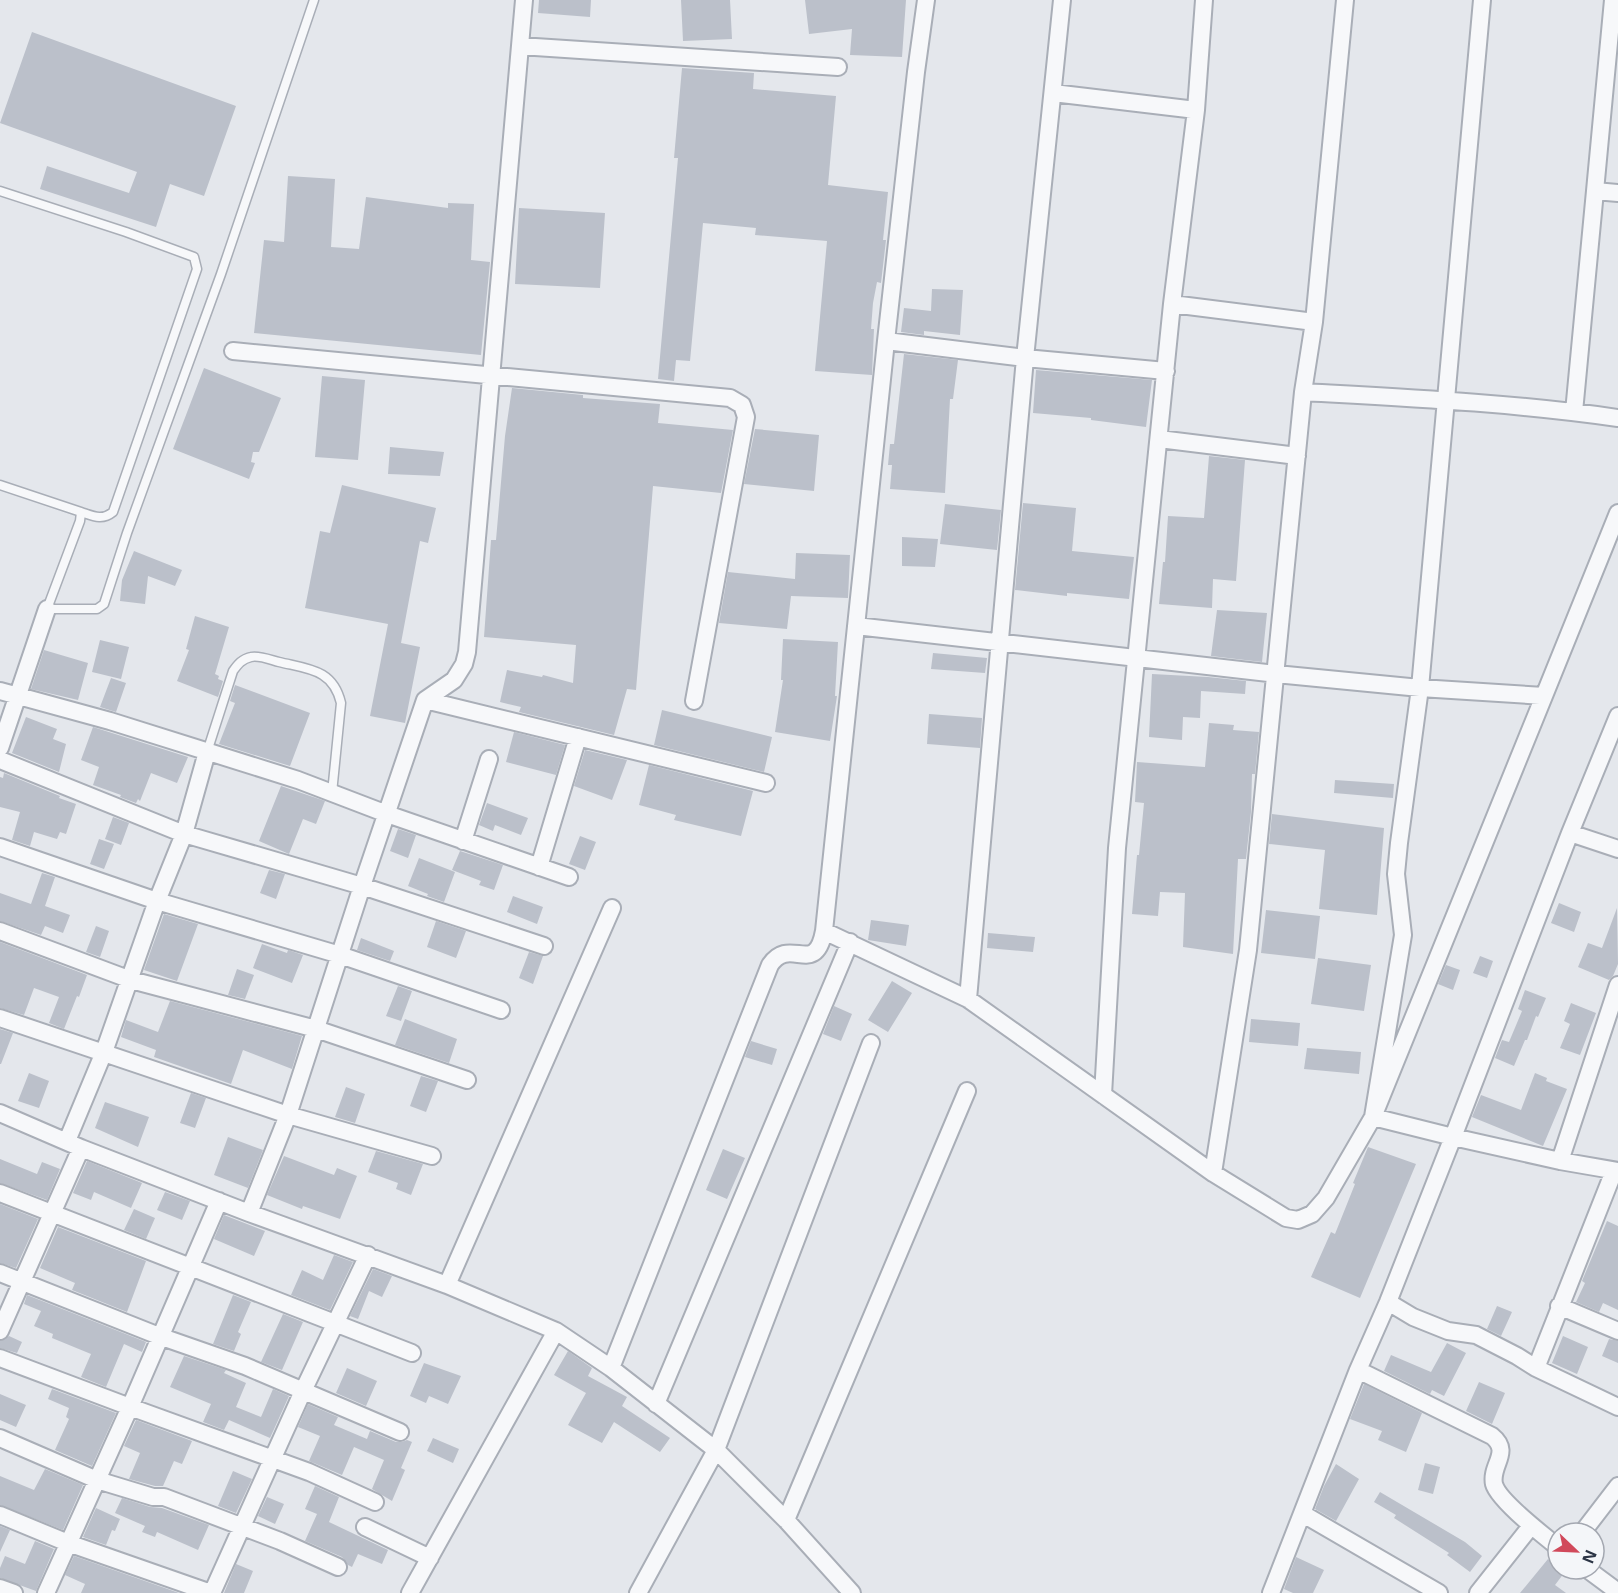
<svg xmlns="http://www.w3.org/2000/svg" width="1618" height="1593" viewBox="0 0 1618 1593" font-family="'Open Sans',sans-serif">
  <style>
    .building { fill: #bbc0ca }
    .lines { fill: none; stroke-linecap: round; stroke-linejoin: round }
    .service-casing { stroke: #a9aeb7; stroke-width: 11 }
    .minor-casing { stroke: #a9aeb7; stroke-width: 20 }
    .service { stroke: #f7f8fa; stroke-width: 8 }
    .minor { stroke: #f7f8fa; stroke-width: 16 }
  </style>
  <rect width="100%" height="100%" fill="#e4e7ec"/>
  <!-- building -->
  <path class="building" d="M539 0H591L590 17 538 13Z
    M681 0H730L732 39 683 41Z
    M805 0H906L902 57 850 55 852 29 809 34Z
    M32 32 236 106 204 196 170 184 156 227 40 189 47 166 129 193 137 172 0 123Z
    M682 68 754 73 753 89 836 96 828 185 888 192 883 240H886L881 283 877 282 873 303 871 329H874L872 375 815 371 827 241 755 235 756 228 703 223 690 361 676 360 674 381 658 379 678 158H674Z
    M288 176 335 179 331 247 359 249 366 197 448 208V203L474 204 471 260 490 262 481 355 254 333 264 240 284 242Z
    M519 208 605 213 600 288 515 284Z
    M932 289 963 290 960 335 924 331V335L901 332 904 308 931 311Z
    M904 354 958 360 953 399H950L945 493 890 489 892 465H888L890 444H894Z
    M204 368 281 398 259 452H253L251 462 255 463 249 479 173 449Z
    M1036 370 1152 380 1146 427 1091 420V418L1033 413Z
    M322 376 365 380 358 460 315 457Z
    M512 388 583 395V398L660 404 658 423 733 430 721 493 653 486 636 690 627 689 614 735 519 712 521 707 500 702 507 670 542 677 543 675 573 683 576 645 484 637 491 540H496L505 436Z
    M755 429 819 435 814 491 744 484Z
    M390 447 444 452 440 476 388 474Z
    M1209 456 1245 460 1236 581 1213 579 1212 608 1159 604 1163 562H1165L1168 516 1204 518Z
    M342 485 436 508 428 543 420 541 401 643 420 647 405 723 370 716 388 624 305 608 320 531 330 533Z
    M1023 503 1076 508 1072 551 1134 557 1129 599 1067 593V596L1015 590Z
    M945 504 1001 510 997 550 940 544Z
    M902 537 938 539 935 567 902 566Z
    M134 551 182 570 175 586 148 576 145 604 120 601 122 580Z
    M796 553 850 555 848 598 791 596 787 629 719 623 728 572 795 579Z
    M1217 610 1267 613 1262 662 1211 656Z
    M195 616 229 627 215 674 219 676 218 679 223 681 218 697 177 681 189 650 186 649Z
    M783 639 838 642 835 696H837L830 741 775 732 783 680H781Z
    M100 640 129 647 121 679 92 672Z
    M44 650 88 663 78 700 31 689Z
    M933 653 987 658 985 673 931 669Z
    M1152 674 1208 677 1246 681 1245 694 1201 691 1200 718 1183 717 1182 740 1149 737Z
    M111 678 126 683 116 712 100 707Z
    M235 685 310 713 290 766 219 744 235 703 230 701Z
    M662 710 772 737 764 772 654 745Z
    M929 714 982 718 980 748 927 744Z
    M26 717 57 729 53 739 66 744 59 772 12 753Z
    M1209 723 1234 725 1233 730 1259 732 1255 774H1252L1251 812 1246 859H1238L1233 954 1183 947 1185 893 1160 892 1158 916 1132 914 1137 855H1139L1144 803 1135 802 1137 762 1205 767Z
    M93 727 188 757 177 783 151 773 140 801 138 799 136 803 120 797 121 795 93 785 99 767 81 760Z
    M514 732 565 745 556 775 506 762Z
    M585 750 627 760 612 800 574 786Z
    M649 765 753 791 741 836 674 820 676 815 639 805Z
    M4 773 60 796 59 798 76 804 66 834 60 832 57 839 34 832 30 846 12 840 20 812 0 807V777L3 778Z
    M1335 780 1394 784 1393 798 1334 793Z
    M281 786 325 801 316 824 303 819 289 854 259 841Z
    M487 803 528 818 521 835 495 825 493 831 479 825Z
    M1272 814 1384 828 1377 915 1319 909 1325 850 1269 844Z
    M113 817 129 823 121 845 105 839Z
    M398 829 416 835 408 858 390 851Z
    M580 836 596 842 585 870 569 864Z
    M99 839 114 844 104 869 90 864Z
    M460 851 503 865 494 890 479 885 481 881 452 870Z
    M419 858 455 872 444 902 427 896 428 894 408 886Z
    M269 870 285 874 276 899 260 893Z
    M42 873 55 877 45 906 70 915 63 933 45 926 41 935 0 921V893L31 904Z
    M513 896 543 907 537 924 507 912Z
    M1559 903 1581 912 1574 932 1551 923Z
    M1617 908 1618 964 1613 976 1609 980 1578 967 1588 943 1602 948Z
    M1266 910 1320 916 1315 959 1261 953Z
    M164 914 198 924 177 981 144 970Z
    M871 920 909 925 906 946 868 940Z
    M436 921 466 931 456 958 427 947Z
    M96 926 109 931 100 957 86 952Z
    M988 933 1035 937 1033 952 987 948Z
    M361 938 394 951 390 961 357 950Z
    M0 942 87 975 79 997 77 996 64 1029 49 1023 59 997 34 988 24 1015 0 1008Z
    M262 944 287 953 288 950 303 955 292 983 253 968Z
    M529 952 543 956 533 984 519 978Z
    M1480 956 1493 961 1487 978 1473 973Z
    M1318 958 1371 965 1364 1011 1311 1004Z
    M1446 965 1460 970 1453 990 1438 984Z
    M237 969 254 975 245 999 228 995Z
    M892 981 912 993 888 1032 868 1020Z
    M398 986 412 991 401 1021 386 1016Z
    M1525 990 1546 998 1538 1017 1536 1016 1527 1040H1525L1514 1066 1495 1058 1502 1040 1509 1042 1522 1011 1518 1009Z
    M170 1001 302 1036 292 1069 243 1050 231 1084 154 1057 156 1050 121 1037 126 1020 158 1032Z
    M1571 1003 1596 1013 1580 1055 1560 1048 1570 1024 1564 1021Z
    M834 1006 852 1014 841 1041 823 1034Z
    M405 1019 457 1039 449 1063 395 1045Z
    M1251 1019 1300 1023 1298 1046 1249 1042Z
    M0 1029 13 1033 1 1064H0Z
    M751 1041 777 1049 772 1065 745 1057Z
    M1307 1048 1361 1052 1359 1074 1304 1069Z
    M29 1073 49 1081 39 1108 18 1101Z
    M1535 1073 1547 1078 1546 1081 1567 1089 1543 1146 1472 1117 1481 1095 1521 1110Z
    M421 1076 438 1081 426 1112 410 1106Z
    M346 1087 365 1094 355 1123 335 1117Z
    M191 1093 206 1098 195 1128 180 1123Z
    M105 1102 149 1117 138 1147 95 1128Z
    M228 1137 263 1150 248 1188 214 1175Z
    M1368 1147 1416 1164 1360 1298 1311 1277 1331 1232 1335 1234 1355 1184 1353 1183Z
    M723 1149 745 1158 727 1199 706 1190Z
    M376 1151 423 1164 411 1195 396 1189 398 1183 368 1172Z
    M284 1156 334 1175 337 1168 357 1176 340 1219 303 1206 302 1209 267 1195Z
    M0 1159 37 1174 42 1162 60 1169 47 1200 0 1183Z
    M87 1161 142 1183 131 1208 94 1192 91 1200 73 1193Z
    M165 1192 190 1201 182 1220 157 1210Z
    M0 1204 38 1219 16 1268 0 1263Z
    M134 1209 155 1218 146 1239 124 1230Z
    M224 1215 265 1231 254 1256 214 1239Z
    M1607 1221 1618 1226V1310L1603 1303 1599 1312 1576 1302 1585 1283 1582 1281Z
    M58 1227 146 1261 127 1312 72 1290 75 1283 40 1268Z
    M334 1255 353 1262 330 1310 291 1295 302 1270 323 1280Z
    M373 1269 392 1276 382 1297 369 1291 358 1319 350 1316Z
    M27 1295 146 1342 142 1352 124 1344 106 1387 81 1377 91 1354 52 1338 53 1334 34 1326 41 1311 24 1304Z
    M233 1295 251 1302 238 1332 241 1334 234 1351 213 1344Z
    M1497 1306 1512 1312 1501 1336 1487 1329Z
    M283 1314 303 1322 282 1370 261 1362Z
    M9 1336 22 1342 17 1353 0 1348V1341Z
    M1563 1336 1588 1347 1577 1374 1552 1363Z
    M1609 1339 1618 1341V1363L1602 1356Z
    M1447 1343 1466 1353 1444 1396 1432 1390 1430 1394 1384 1371 1391 1355 1431 1372Z
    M568 1351 592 1368 588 1376 627 1397 622 1406 670 1438 660 1452 614 1422 602 1443 568 1425 586 1393 554 1375Z
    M184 1356 226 1370 224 1373 246 1383 236 1407 261 1417 273 1389 289 1396 270 1438 229 1420 224 1430 203 1422 211 1404 170 1387Z
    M424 1363 461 1376 448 1404 429 1396 426 1403 410 1396Z
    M347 1368 377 1381 366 1406 336 1393Z
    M1479 1382 1505 1393 1492 1424 1466 1411Z
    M1364 1384 1422 1413 1406 1452 1378 1440 1382 1431 1350 1419Z
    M52 1389 116 1413 92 1466 55 1450 69 1419 66 1417 69 1408 48 1399Z
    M0 1394 26 1405 16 1427 0 1420Z
    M308 1404 338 1417 334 1425 367 1439 370 1431 396 1442H402L407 1440 412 1442 401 1468 405 1470 392 1501 372 1489 384 1460 354 1447 342 1475 309 1461 320 1436 298 1427Z
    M136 1420 192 1441 182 1464 174 1461 163 1486H155L129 1479 140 1453 124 1446Z
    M433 1438 459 1449 453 1463 427 1451Z
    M1425 1463 1440 1467 1433 1494 1418 1490Z
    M1336 1464 1359 1479 1336 1521 1315 1509 1324 1486Z
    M45 1469 83 1485 63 1530 0 1505V1476L34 1490Z
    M233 1471 252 1479 236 1513 218 1506Z
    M315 1486 339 1497 329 1522 388 1550 382 1564 358 1554 352 1567 348 1565 342 1557 305 1541 317 1514 305 1509Z
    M1380 1492 1465 1542 1482 1556 1470 1572 1447 1555 1449 1553 1394 1518 1396 1515 1374 1502Z
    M267 1497 284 1504 275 1524 258 1516Z
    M122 1498 150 1507 162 1508 209 1525 198 1550 157 1532 155 1537 142 1532 145 1526 115 1513Z
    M96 1508 120 1519 115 1531 112 1530 106 1545 83 1537Z
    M0 1526 10 1530 0 1552Z
    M35 1541 54 1549 36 1591 0 1578V1568L5 1556 25 1564Z
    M74 1556 179 1593H81L85 1584 65 1575Z
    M1296 1557 1324 1570 1313 1593H1293L1284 1589Z
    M1548 1559 1564 1573 1555 1585 1566 1593H1520Z
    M236 1564 253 1571 244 1593H224Z"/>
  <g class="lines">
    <!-- service casing -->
    <g class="service-casing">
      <path id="service" d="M0 191 126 232 194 257 197 269 113 512C102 521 93 516 81 512
        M0 485 81 512 80 521 47 609H97L104 604 127 533 221 274 314 0
        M207 752 233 671C238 664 242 659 251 657 259 655 271 660 279 662 308 669 333 669 341 703L332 793"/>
    </g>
    <!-- minor casing -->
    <g class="minor-casing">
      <path id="minor" d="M1482 0 1420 688 1399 843 1396 874 1403 935 1373 1117 1453 1137 1560 1161 1618 1171
        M1613 0 1595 191 1618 193
        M520 46 838 67
        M1053 93 1196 110
        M1172 304 1314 322
        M886 341 1025 358 1166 371
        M233 351 730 398 742 405 746 417 694 701
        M1303 392C1409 398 1514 403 1618 418
        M1574 412 1595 191
        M1159 439 1297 456
        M856 626 1276 674 1420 688 1544 696 1618 513
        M0 691 110 721 298 780 387 814 569 877
        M425 700 766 783
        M0 748 47 609
        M0 760 184 834 362 886 544 946
        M1570 833 1618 849
        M463 841 489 759
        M0 847 157 901 340 955 501 1010
        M539 867 578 737
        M0 931 131 980 316 1029 467 1080
        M824 931 886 341 916 72 926 0
        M968 999 1025 358 1062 0
        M0 1018 288 1115 432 1156
        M1103 1095 1117 848 1172 304 1196 110 1204 0
        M0 1113 81 1148 249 1213 447 1285 556 1331 611 1368 716 1450 786 1520 852 1593
        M67 1141 104 1052 157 901 184 834 207 752
        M1560 1161 1618 985
        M1213 1173 1248 950 1303 392 1314 322 1345 0
        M0 1193 412 1353
        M249 1213 288 1115 362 886 425 700 454 680 464 664 467 652 524 0
        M0 1273 159 1336 245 1366 400 1432
        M447 1285 612 908
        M1388 1302 1413 1317 1448 1331 1476 1335 1517 1356 1536 1368 1618 1407
        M1559 1306 1618 1331
        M0 1331 81 1148
        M0 1358 130 1407 309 1472 375 1502
        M611 1368 770 965C790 935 815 978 824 931L968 999 1213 1173 1286 1218 1298 1220 1312 1214 1326 1198 1373 1117 1544 696
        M1536 1368 1614 1171
        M1358 1370 1492 1436C1512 1452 1490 1465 1494 1484 1498 1500 1544 1536 1558 1547
        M656 1404 850 942
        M0 1438 97 1480 153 1497H164L280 1541 338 1567
        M1303 1514 1439 1593
        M0 1515 68 1543 211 1593
        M786 1520 967 1091
        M365 1527 430 1558
        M1582 1533 1618 1486
        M1587 1569 1618 1592
        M0 1588 14 1593
        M46 1593 130 1407 219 1201
        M212 1593 303 1391 368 1255
        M410 1593 556 1331
        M638 1593 716 1450 871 1043
        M1271 1593 1358 1370 1388 1302 1453 1137 1570 833 1618 716
        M1478 1593 1531 1526"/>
    </g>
    <!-- service -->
    <use href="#service" class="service"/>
    <!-- minor -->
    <use href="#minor" class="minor"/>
  </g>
  <!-- north arrow -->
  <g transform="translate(1576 1551) rotate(113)"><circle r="28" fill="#f4f6f9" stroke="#a4a8b1" stroke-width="1.5"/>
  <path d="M0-4.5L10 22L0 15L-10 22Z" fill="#d1495b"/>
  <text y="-9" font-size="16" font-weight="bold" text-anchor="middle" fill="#2b3445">N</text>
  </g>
</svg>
